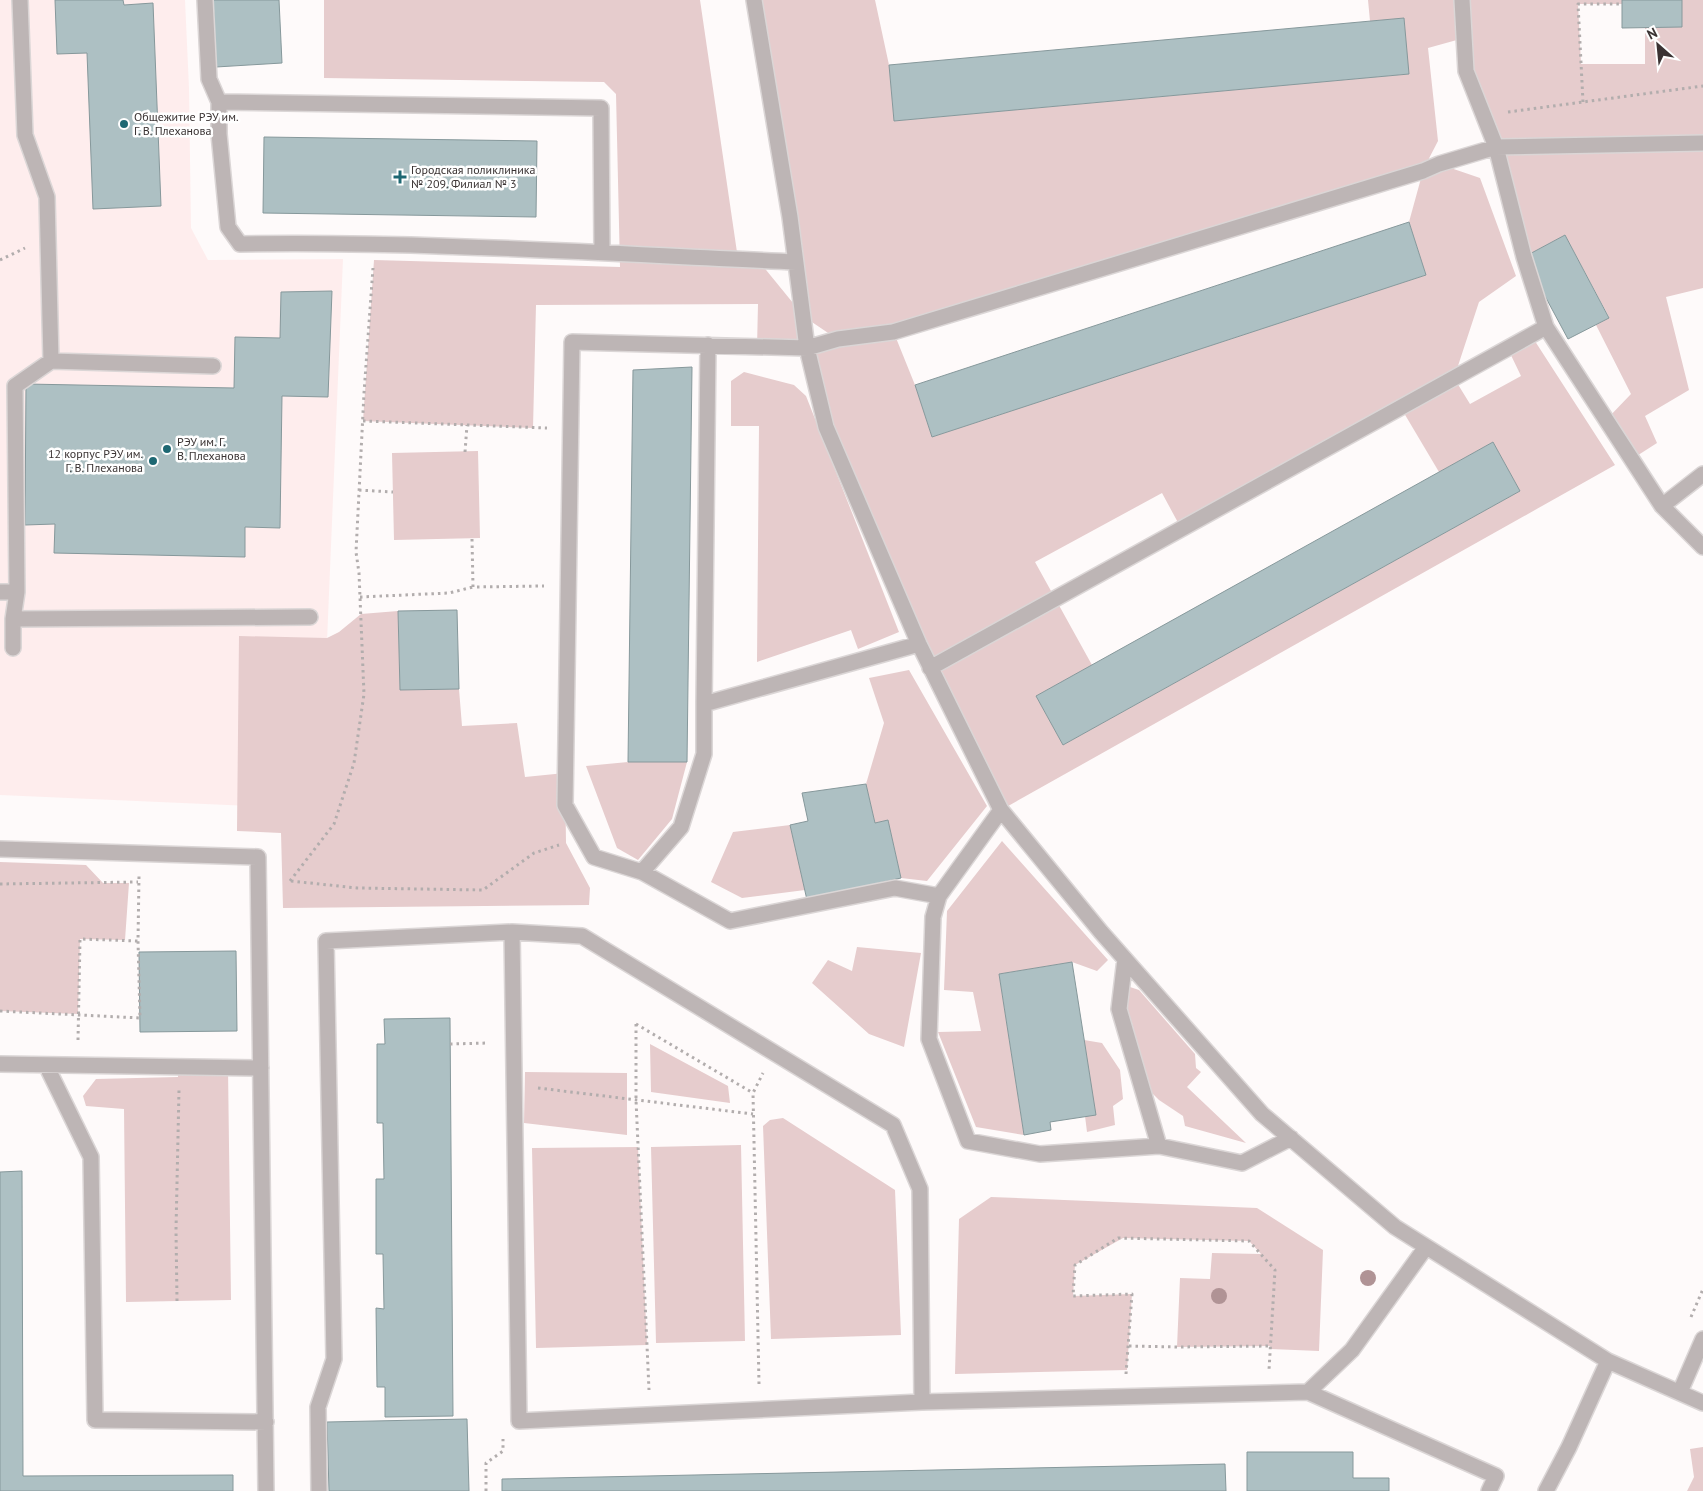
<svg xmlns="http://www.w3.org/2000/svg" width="1703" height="1491" viewBox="0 0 1703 1491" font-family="'PT Sans',sans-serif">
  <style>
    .built { fill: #feeded }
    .green { fill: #e6cccd; fill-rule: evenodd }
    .building { fill: #adc0c3; stroke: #86989b }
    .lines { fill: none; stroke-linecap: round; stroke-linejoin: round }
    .lane-casing { stroke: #dbd6d6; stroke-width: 18 }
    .path { stroke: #b2adad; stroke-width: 3; stroke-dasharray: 2.5 4; stroke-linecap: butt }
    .lane { stroke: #bdb5b5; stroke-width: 15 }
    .tree { fill: #b09395 }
    .poi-dot { fill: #1e6873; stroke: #fff; stroke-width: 2 }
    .labels { text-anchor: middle; stroke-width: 5; stroke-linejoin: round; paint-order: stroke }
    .poi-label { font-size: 12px; fill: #3a3333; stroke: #fff; text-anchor: start }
  </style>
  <rect width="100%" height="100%" fill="#fefafa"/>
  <!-- built -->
  <path class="built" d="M0 0H185L189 88 191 228 208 260 343 259 320 809 0 795Z"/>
  <!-- green -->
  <path class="green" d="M324 0H700L738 259 758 260 802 314 754 0H875L889 65 894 121 1408 74 1404 19 1370 21 1368 0H1622V4H1578L1581 64H1645V27H1682V0H1703V288L1666 297 1689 390 1645 416 1657 443 1632 459 1606 420 1631 394 1596 325 1609 317 1565 235 1524 257 1464 38 1428 48 1438 141 1423 170 1439 164 1480 178 1516 276 1479 302 1454 378 1470 404 1521 376 1508 349 1531 335 1615 465 1001 810 826 427 807 348 757 347 758 304 536 305 533 428 363 421 374 260 620 267 616 94 604 82 324 78ZM1423 171 1409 222 1426 275 932 437 915 385 894 333ZM803 316 837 339 807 348ZM1401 408 1439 472 1493 442 1520 491 1063 745 1036 696 1092 665 1035 562 1162 493 1182 530Z
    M744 372 794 385 806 396 899 632 858 649 851 630 757 662 759 426H731V381Z
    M478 451 480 538 394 540 392 453Z
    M398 611 400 690 459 689 462 726 517 723 525 777 565 773 566 843 590 888 589 905 283 908 281 833 237 831 239 636 327 638 339 632 361 614Z
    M909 670 987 806 927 881 901 878 888 820 875 823 866 784 884 723 869 678Z
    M628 762H687L672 819 638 860 617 848 586 766Z
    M790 825 805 890 742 898 711 882 733 832Z
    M1002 841 1108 960 1097 971 1072 962 999 974 1024 1135 976 1127 938 1032 981 1031 973 992 944 990 947 911Z
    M0 862 86 865 103 883H129L125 940 80 939 78 1014 0 1011Z
    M857 947 921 953 904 1047 869 1034 812 983 828 960 852 971Z
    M1127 986 1139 990 1195 1054 1196 1068 1201 1072 1187 1087 1246 1143 1185 1126 1183 1116 1159 1100 1151 1092 1146 1077 1132 1023 1126 1009Z
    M1084 1040 1102 1043 1120 1070 1123 1099 1113 1106 1115 1125 1087 1132 1085 1116Z
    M650 1044 728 1086 730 1103 651 1092Z
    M178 1067 228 1068 231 1300 126 1302 124 1109 86 1106 83 1096 96 1079 178 1077Z
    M525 1072 627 1073V1135L524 1123Z
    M783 1118 895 1190 901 1335 771 1339 763 1126 770 1120Z
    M741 1145 745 1341 656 1343 651 1147Z
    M638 1147 647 1345 536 1348 532 1148Z
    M991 1197 1257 1208 1323 1250 1319 1351 1271 1349 1270 1346 1177 1347 1180 1278 1210 1279 1212 1253 1261 1254 1249 1241 1123 1238 1075 1265 1073 1296 1132 1294 1127 1370 955 1374 959 1219Z
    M1703 1447V1491H1687L1694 1477 1690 1449Z"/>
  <!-- building -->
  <path class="building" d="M55 0H123L124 5 153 3 161 206 93 209 87 53 57 54Z
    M213 0H279L282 63 216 67Z
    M1622 0H1682V27L1622 28Z
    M1404 18 1409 74 894 121 889 65Z
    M264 137 537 141 536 217 263 213Z
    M1409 222 1426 275 932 437 915 385Z
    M1565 235 1609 318 1568 339 1524 257Z
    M332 291 328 397 282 396 280 528 245 527V557L54 553 55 524 25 525 26 384 234 388 235 337 280 338 281 292Z
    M692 367 687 762H628L633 370Z
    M1493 442 1520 491 1063 745 1036 696Z
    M457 610 459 689 400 690 398 611Z
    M866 784 875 823 888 820 901 878 807 900 790 825 808 821 802 793Z
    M236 951 237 1031 140 1032 139 952Z
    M1072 962 1096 1115 1050 1122 1051 1130 1024 1135 999 974Z
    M450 1018 453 1416 385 1417V1387H377L376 1308 384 1309 383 1254H376V1179H384L383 1123H377V1044H385L384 1019Z
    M22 1171 23 1476 233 1475V1491H0V1172Z
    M467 1419 469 1491H329L327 1422Z
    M1247 1452H1353V1478H1389V1491H1247Z
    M1225 1464 1226 1491H502V1479Z"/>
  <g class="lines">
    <!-- lane casing -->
    <g class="lane-casing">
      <path id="lane" d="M20 0 25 135 47 197 51 361 213 366
        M205 0 209 79 219 102
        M754 0 790 217 807 348 826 427 919 644 1001 810 1101 932 1262 1114 1395 1227 1608 1361 1703 1403
        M1462 0 1466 71 1496 147 1524 257 1546 327 1662 506 1703 547
        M602 253 601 108 219 102V134L228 227 240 244C426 241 611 254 796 262
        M1662 506 1703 474
        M0 592H17
        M13 619 310 617
        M919 644 704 704V754L681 827 642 872 594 857 565 805 572 342 807 348 838 339 893 332 1423 171 1439 164 1496 147 1703 143
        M13 648V619L17 592 15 386 51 361
        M930 668 1546 327
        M704 704 708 345
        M1001 810 939 896 933 917 929 1039 968 1141 1040 1154 1159 1146 1242 1163 1291 1138
        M0 849 258 857 266 1491
        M642 872 730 921 895 888 939 896
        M512 932 582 936 893 1125 920 1189 922 1402
        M1125 959 1119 1009 1159 1146
        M0 1064 261 1068
        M46 1065 91 1157 95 1420 266 1422
        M1308 1392 1352 1350 1426 1247
        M1680 1392 1703 1339
        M319 1491 318 1407 334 1359 326 941 512 932 519 1421 922 1402 1308 1392 1496 1476 1489 1491
        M1546 1491 1569 1447 1608 1361"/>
    </g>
    <!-- path -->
    <path class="path" d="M1583 102 1578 4H1622
      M1508 112 1703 86
      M0 260 25 248
      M363 421 547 428
      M465 452 467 425
      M359 490 393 492
      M472 539 473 587 544 586
      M360 597 449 593 473 587
      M290 881 334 824 354 763 364 694 359 573 356 552 364 393 373 268
      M291 881 357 888 483 890 534 853 559 845
      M0 884 138 882
      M0 1011 140 1018 138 941
      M636 1024V1100L649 1390
      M636 1024 753 1093
      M78 1040 80 939 138 941 139 876
      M450 1044 489 1043
      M538 1088 753 1114
      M177 1301 176 1230 179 1090
      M1691 1317 1703 1289
      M1129 1346 1177 1347 1271 1346
      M1126 1374 1132 1294 1073 1296 1075 1265 1118 1238 1249 1241 1275 1270 1269 1370
      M759 1384 753 1093 763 1073
      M486 1491V1463L503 1451V1439"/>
    <!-- lane -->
    <use href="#lane" class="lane"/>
  </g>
  <!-- trees -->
  <g class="tree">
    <circle cx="1368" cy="1278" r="8"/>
    <circle cx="1219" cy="1296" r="8"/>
  </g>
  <!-- markers -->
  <g class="poi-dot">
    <circle cx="124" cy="124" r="5"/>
    <path d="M397.5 169.5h5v5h5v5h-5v5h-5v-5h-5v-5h5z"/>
    <circle cx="167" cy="449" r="5"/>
    <circle cx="153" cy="461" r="5"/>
  </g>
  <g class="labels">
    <!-- poi labels -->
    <g class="poi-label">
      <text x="134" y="121">Общежитие РЭУ им.<tspan x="134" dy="14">Г. В. Плеханова</tspan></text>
      <text x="411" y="174">Городская поликлиника<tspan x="411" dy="14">№ 209. Филиал № 3</tspan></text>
      <text x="177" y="446">РЭУ им. Г.<tspan x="177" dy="14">В. Плеханова</tspan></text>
      <text x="143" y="458" text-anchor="end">12 корпус РЭУ им.<tspan x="143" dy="14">Г. В. Плеханова</tspan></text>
    </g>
  </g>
  <!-- north arrow -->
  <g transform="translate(1658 45) rotate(333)" stroke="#ffffff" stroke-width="4" paint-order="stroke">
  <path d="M0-4L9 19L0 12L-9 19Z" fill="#3a3333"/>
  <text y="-8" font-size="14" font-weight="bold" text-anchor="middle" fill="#3a3333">N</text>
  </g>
</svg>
